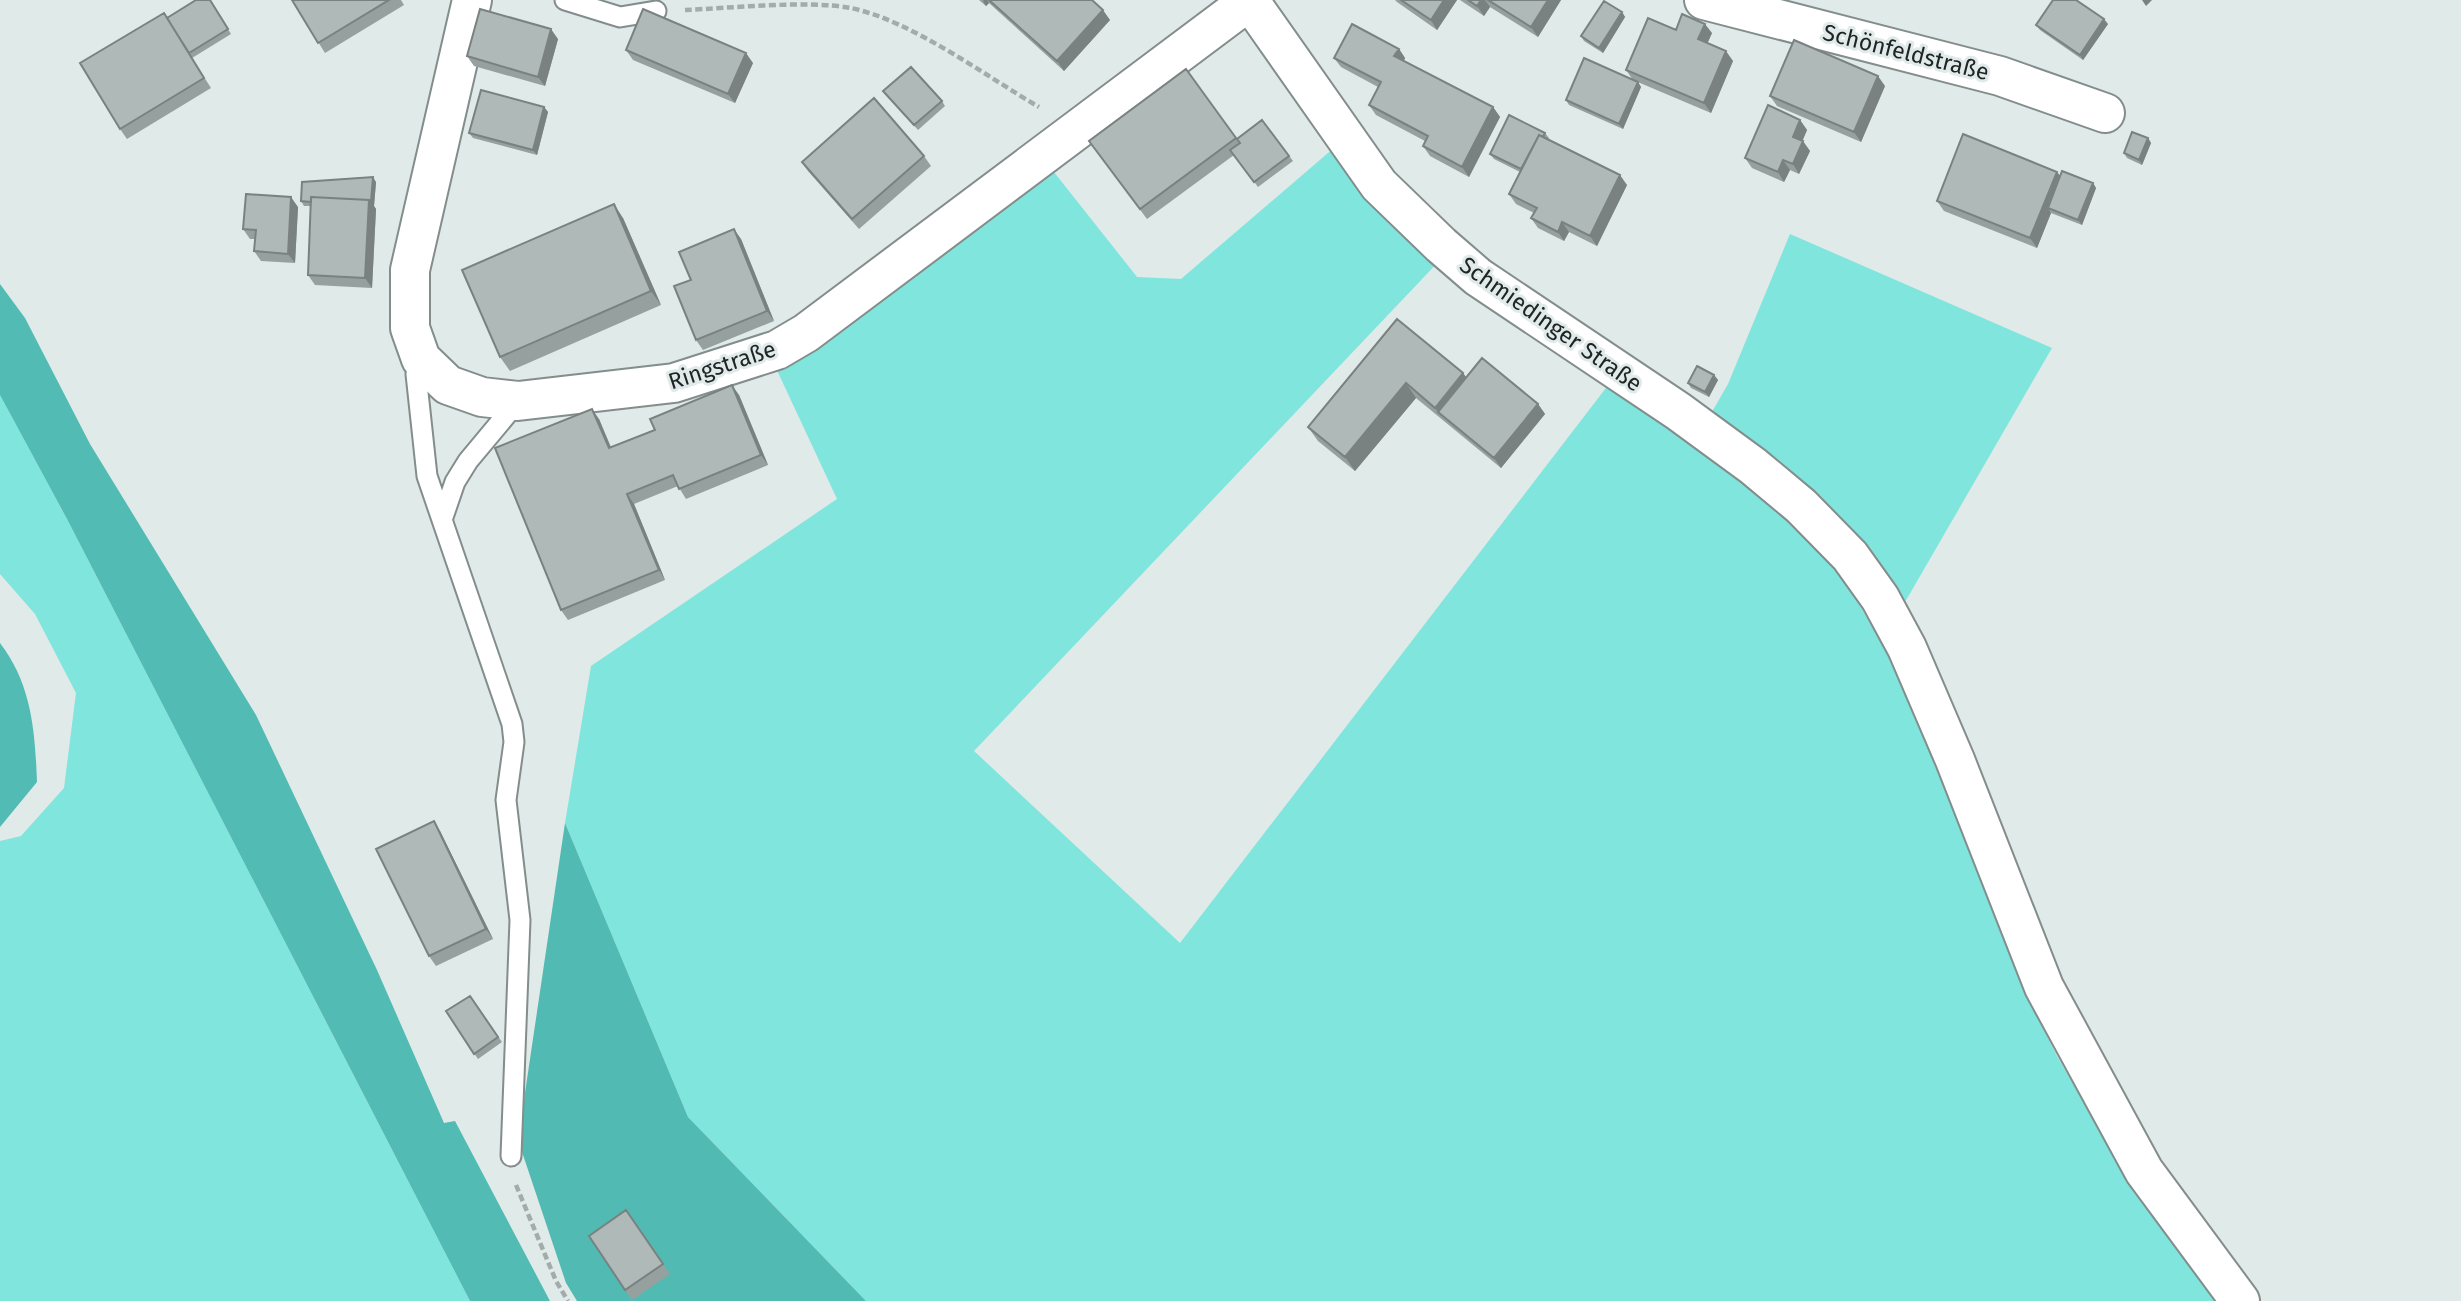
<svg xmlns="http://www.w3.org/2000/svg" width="2461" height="1301" viewBox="0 0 2461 1301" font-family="'Fira Sans',sans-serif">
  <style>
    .green { fill: #80e5dd }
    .forest { fill: #51bab2 }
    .water { fill: #52bbb3 }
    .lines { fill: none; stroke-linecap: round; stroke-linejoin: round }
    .service-casing { stroke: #838d8c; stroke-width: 23 }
    .minor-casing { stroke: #838d8c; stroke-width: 42 }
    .path { stroke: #a3acac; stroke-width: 4.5; stroke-dasharray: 7 3.5; stroke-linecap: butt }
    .service { stroke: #fff; stroke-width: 19 }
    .minor { stroke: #fff; stroke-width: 38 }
    .wall { fill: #96a09e }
    .shaded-wall { fill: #7a8281 }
    .building { fill: #afbab8; stroke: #7a8281; stroke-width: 2 }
    .labels { text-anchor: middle; stroke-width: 6; stroke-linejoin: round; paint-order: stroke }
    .street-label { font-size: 23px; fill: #202424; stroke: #dfeae9 }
  </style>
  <rect width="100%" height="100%" fill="#dfeae9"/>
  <!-- green -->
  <path class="green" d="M1335 147 1442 258 974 751 1180 943 1609 384 1745 479 1836 564 1918 707 2026 995 2057 1056 2107 1142 2224 1301H866L688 1117 565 823 591 666 837 499 775 366 1046 162 1137 277 1181 279Z
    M1790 234 2052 348 1901 609 1709 417 1728 384Z
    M0 395 67 519 470 1301H0V841L21 836 64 788 76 693 35 614 0 574Z"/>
  <!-- forest -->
  <path class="forest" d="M565 823 688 1117 866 1301H577L566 1283 518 1140Z"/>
  <!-- water -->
  <path class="water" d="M0 284 25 318 90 444 256 715 377 970 444 1123 455 1121 550 1301H470L67 519 0 395Z
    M0 643C32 685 35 731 37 782L0 827Z"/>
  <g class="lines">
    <!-- service casing -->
    <g class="service-casing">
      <path id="service" d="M565 0 620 17 656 11
        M421 359 416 374 427 476 512 724 514 742 506 800 520 920 511 1156
        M442 520 455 482 468 461 518 401"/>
    </g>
    <!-- minor casing -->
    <g class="minor-casing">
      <path id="minor" d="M472 0 410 270V328L421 359 448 385 482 397 518 401 674 383 777 350 806 333 1249 1
        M1249 0 1379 185 1441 245 1478 277 1678 411 1753 466 1801 506 1850 556 1880 598 1907 648 1955 760 2044 987 2144 1171 2240 1301
        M1704 0 2000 76 2105 113"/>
    </g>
    <!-- path -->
    <path class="path" d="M685 10C732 8 807 0 851 8 912 21 984 75 1039 107
      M516 1185 556 1281 568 1301"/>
    <!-- service -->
    <use href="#service" class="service"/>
    <!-- minor -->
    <use href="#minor" class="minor"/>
  </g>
  <!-- wall -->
  <path class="wall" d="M210 0 231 34 192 58 211 88 127 139 120 129 167 18Z
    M292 0H401L404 5 325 53Z
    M979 0H1092L1110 20 1064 71 989 3 986 6Z
    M1395 0H1457L1437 30 1397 2Z
    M1460 0H1561L1538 37 1490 7 1484 16Z
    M1622 12 1625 17 1603 53 1584 41 1581 36Z
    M2108 24 2083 60 2040 30 2036 25Z
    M1676 30 1712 33 1707 43 1733 61 1711 113 1633 80 1626 70Z
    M558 39 545 86 474 66 467 56Z
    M1399 49 1405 58 1404 61 1493 107 1500 117 1469 177 1430 156 1423 146 1425 141 1376 115 1369 105 1378 87 1341 67 1334 58Z
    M626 50 753 63 735 103 633 60Z
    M1186 69 1237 139 1262 120 1293 161 1258 187 1234 155 1147 219 1089 141Z
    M1638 82 1641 87 1623 129 1569 105 1566 100Z
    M1885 86 1861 142 1777 106 1770 96Z
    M883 91 942 101 945 106 918 130Z
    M544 107 548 112 537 155 473 138 469 133Z
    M1800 120 1807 130 1802 141 1810 151 1799 174 1790 170 1784 182 1752 168 1745 158Z
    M1545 133 1549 138 1548 140 1627 185 1597 246 1569 232 1564 241 1538 228 1531 218 1534 213 1516 204 1509 194 1520 172 1494 159 1490 154Z
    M2148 138 2151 143 2142 165 2127 158 2124 153Z
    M924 156 931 166 859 229 808 171 802 162Z
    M2057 172 2060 176 2093 183 2096 188 2082 225 2051 213 2037 248 1944 211 1937 201Z
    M376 182 374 206 376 209 372 288 315 285 308 275 311 206H304L301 201Z
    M298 207 295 263 261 261 254 251 255 239H250L243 229Z
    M623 218 661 305 510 371 500 357Z
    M741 239 774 321 703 350 696 340Z
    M1397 319 1463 373 1466 377 1538 404 1545 414 1501 468 1416 398 1355 471 1318 441 1308 427Z
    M1714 375 1718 380 1709 397 1691 388 1688 383Z
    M739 395 768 465 686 499 678 486 634 504 665 580 568 620 561 610 599 419 611 447Z
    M440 831 493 939 436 966 429 956Z
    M470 996 502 1042 478 1059 446 1011Z
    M626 1210 670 1274 632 1300 589 1236Z"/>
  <!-- shaded-wall -->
  <path class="shaded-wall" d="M984 0H987L989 3 986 6 983 1Z
    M1444 0H1457L1437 30 1431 20Z
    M1481 0H1485L1490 7 1484 16 1477 6Z
    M1548 0H1561L1538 37 1531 27Z
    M2142 0H2152L2146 6Z
    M1103 10 1110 20 1064 71 1057 61Z
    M1622 12 1625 17 1603 53 1599 48Z
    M2104 19 2108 24 2083 60 2080 55Z
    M1705 24 1712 33 1705 49 1698 39Z
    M551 29 558 39 545 86 538 77Z
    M1399 49 1405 58 1401 66 1394 56Z
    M1726 51 1733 61 1711 113 1704 103Z
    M746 53 753 63 735 103 728 94Z
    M1878 76 1885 86 1861 142 1854 132Z
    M1638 82 1641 87 1623 129 1619 124Z
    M544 107 548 112 537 155 533 150Z
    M1493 107 1500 117 1469 177 1462 167Z
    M1800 120 1807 130 1800 147 1793 137Z
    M2148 138 2151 143 2142 165 2139 160Z
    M1803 141 1810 151 1799 174 1793 164Z
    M1783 160 1790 170 1784 182 1778 172Z
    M2057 172 2064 181 2048 208 2051 213 2037 248 2030 238Z
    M1620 175 1627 185 1597 246 1590 236Z
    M373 177 376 182 374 206 376 209 372 288 365 278 369 200Z
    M2093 183 2096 188 2082 225 2078 220Z
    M291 197 298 207 295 263 288 254Z
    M614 204 623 218 661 305 651 291Z
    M1562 222 1569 232 1564 241 1558 232Z
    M734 229 741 239 774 321 767 311Z
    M1463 373 1473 387 1438 412 1435 408Z
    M1714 375 1718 380 1709 397 1705 392Z
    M1406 383 1416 398 1355 471 1345 457Z
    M732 385 739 395 768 465 761 455Z
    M1538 404 1545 414 1501 468 1494 458Z
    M592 409 599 419 615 458 609 448Z
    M627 494 634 504 665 580 659 570Z
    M434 821 440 831 493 939 486 929Z"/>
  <!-- building -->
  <path class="building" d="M196 0H210L228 29 189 53 167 18Z
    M292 0H389L318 43Z
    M989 0H1092L1103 10 1057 61Z
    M1401 0H1444L1431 20Z
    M1468 0H1481L1477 6Z
    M1488 0H1548L1531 27Z
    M2053 0H2076L2104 19 2080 55 2036 25Z
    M1604 1 1622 12 1599 48 1581 36Z
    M480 9 551 29 538 77 467 56Z
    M643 9 746 53 728 94 626 50Z
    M164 13 204 78 120 129 80 63Z
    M1682 14 1705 24 1698 39 1726 51 1704 103 1626 70 1648 18 1676 30Z
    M1352 24 1399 49 1394 56 1493 107 1462 167 1423 146 1428 136 1369 105 1381 82 1334 58Z
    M1794 40 1878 76 1854 132 1770 96Z
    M1584 58 1638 82 1619 124 1566 100Z
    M911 67 942 101 914 125 883 91Z
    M1186 69 1236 138 1140 209 1089 141Z
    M481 90 544 107 533 150 469 133Z
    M874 98 924 156 852 219 802 162Z
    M1768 105 1800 120 1793 137 1803 141 1793 164 1783 160 1778 172 1745 158Z
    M1509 115 1545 133 1543 137 1539 135 1521 169 1490 154Z
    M1262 120 1289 156 1254 182 1230 150 1240 143 1237 139Z
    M2132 132 2148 138 2139 160 2124 153Z
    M1963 134 2057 172 2030 238 1937 201Z
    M1539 135 1620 175 1590 236 1562 222 1558 232 1531 218 1537 208 1509 194Z
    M2062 171 2093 183 2078 220 2048 208Z
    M373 177 371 201 369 200 311 197V202L301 201 302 182Z
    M246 194 291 197 288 254 254 251 256 230 243 229Z
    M311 197 369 200 365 278 308 275Z
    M614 204 651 291 500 357 462 270Z
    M734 229 767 311 696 340 674 286 691 280 679 252Z
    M1397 319 1463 373 1435 408 1406 383 1345 457 1308 427Z
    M1482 358 1538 404 1494 458 1438 412Z
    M1697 366 1714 375 1705 392 1688 383Z
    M732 385 761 455 679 489 673 475 627 494 659 570 561 610 495 448 592 409 609 448 655 430 650 419Z
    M434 821 486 929 429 956 376 849Z
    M470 996 498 1037 474 1054 446 1011Z
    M626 1210 663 1264 625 1290 589 1236Z"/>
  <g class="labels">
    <!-- street labels -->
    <g class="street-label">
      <text transform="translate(1906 52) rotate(14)" y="8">Schönfeldstraße</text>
      <text transform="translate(1551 324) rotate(35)" y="8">Schmiedinger Straße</text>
      <text transform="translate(722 365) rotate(-18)" y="8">Ringstraße</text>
    </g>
  </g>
</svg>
